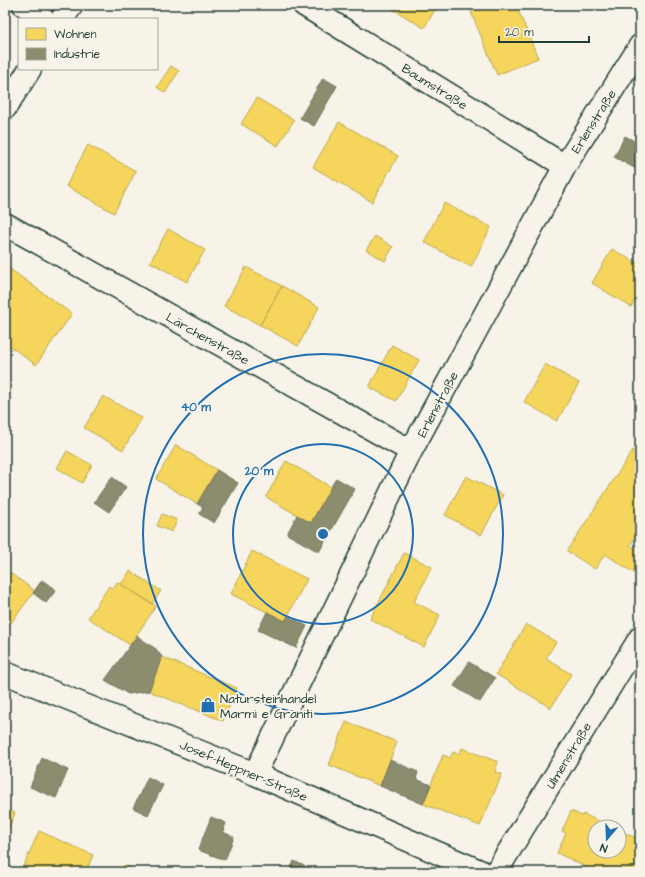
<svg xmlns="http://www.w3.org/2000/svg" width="645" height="877" viewBox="0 0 645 877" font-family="'Architects Daughter',sans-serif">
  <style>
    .homes { fill: #f6d55c; stroke: #b6a750 }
    .industry { fill: #8c8c6e; stroke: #6b745d }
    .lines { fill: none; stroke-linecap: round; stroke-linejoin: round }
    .street-casing { stroke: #1f3d34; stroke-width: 25 }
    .street { stroke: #f7f3e8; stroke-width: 22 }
    .ring { fill: none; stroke: #1f6fb2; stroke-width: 2 }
    .labels { text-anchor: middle; stroke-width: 4; stroke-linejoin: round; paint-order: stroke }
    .street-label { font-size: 13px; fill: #1f3d34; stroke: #f7f3e8 }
    .poi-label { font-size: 13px; fill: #1f3d34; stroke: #f7f3e8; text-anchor: start }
    .centre { fill: #1f6fb2; stroke: #f7f3e8; stroke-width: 2 }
    .ring-label { font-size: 12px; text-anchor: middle; font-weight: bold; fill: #1f6fb2; stroke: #f7f3e8; stroke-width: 4; stroke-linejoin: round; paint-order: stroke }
  </style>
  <rect width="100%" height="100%" fill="#f7f3e8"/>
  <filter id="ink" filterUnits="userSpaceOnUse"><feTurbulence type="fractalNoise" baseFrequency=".025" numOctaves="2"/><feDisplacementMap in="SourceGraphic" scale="8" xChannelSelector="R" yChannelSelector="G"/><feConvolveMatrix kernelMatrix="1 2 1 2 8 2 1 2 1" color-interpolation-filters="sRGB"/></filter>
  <g filter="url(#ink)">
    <!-- homes -->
    <path class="homes" d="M386 5H438L424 28Z
      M489 5H516L538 58 497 75 471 12Z
      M171 66 179 71 165 93 157 87Z
      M257 98 294 120 278 146 241 124Z
      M339 122 398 156 372 202 313 167Z
      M88 145 136 171 114 213 66 186Z
      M444 203 491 227 471 267 424 242Z
      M168 229 205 250 187 282 150 262Z
      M375 236 393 247 385 261 366 250Z
      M612 249 640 265V292L631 307 592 283Z
      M6 266 72 314 36 365 7 344 5 346Z
      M246 267 282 286 260 325 224 306Z
      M282 286 319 307 298 346 260 325Z
      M392 345 419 360 396 401 369 387Z
      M545 364 579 383 557 421 524 402Z
      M103 396 142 418 123 450 84 428Z
      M176 445 217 470 197 504 156 479Z
      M633 450 640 454V530L630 545 640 552V571L637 575 605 554 595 569 567 551Z
      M67 451 92 465 82 483 57 468Z
      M286 461 331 487 311 523 266 497Z
      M466 476 503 495 481 535 445 515Z
      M162 514 177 520 172 532 157 526Z
      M252 551 307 579 285 621 231 594Z
      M404 553 432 567 414 602 440 615 424 647 370 619Z
      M5 569 35 591 10 624 5 620Z
      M130 571 161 591 152 604 121 584Z
      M117 582 156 606 130 645 88 618 109 586 113 589Z
      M526 624 556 642 546 658 571 674 551 708 496 674Z
      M162 657 237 688 223 721 149 691Z
      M346 722 397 742 380 786 329 765Z
      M462 748 498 762 495 772 502 774 480 826 423 804 443 755 450 758 453 752 459 754Z
      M5 809 15 813 5 836Z
      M571 811 582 816 583 814 612 827H595V851H619V830L640 840V872H584L586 867 557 853 566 833 562 831Z
      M39 831 93 855 86 872H21Z
      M124 865 139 872H120Z"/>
    <!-- industry -->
    <path class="industry" d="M323 78 337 86 314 126 300 118Z
      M625 136 640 144V171L614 157Z
      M217 470 238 483 214 523 199 514 203 507 197 504Z
      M112 477 126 487 109 512 94 502Z
      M336 478 355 489 319 552 287 534 297 515 311 523Z
      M42 580 56 590 46 603 33 593Z
      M267 612 285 621 288 616 307 626 296 648 258 630Z
      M137 636 156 649 162 657 149 691 128 694 105 680Z
      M469 662 495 678 480 702 454 686Z
      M42 758 68 770 56 798 30 787Z
      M390 760 418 772 416 779 431 785 423 804 380 786Z
      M148 777 163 785 148 815 133 808Z
      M211 817 226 823 223 832 234 837 225 860 198 850Z
      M294 861 317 872H289Z"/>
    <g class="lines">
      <!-- street casing -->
      <g class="street-casing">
        <path id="street" d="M24 5 43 19
          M304 5 565 166
          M62 19 72 5
          M5 108 30 69
          M5 224 411 451
          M5 673 255 774 482 872
          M255 774 411 451 565 166 640 46
          M496 872 640 638"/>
      </g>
      <!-- street -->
      <use href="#street" class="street"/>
    </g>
  </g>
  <!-- distance rings -->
  <g class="ring">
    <circle cx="323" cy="534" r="90"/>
    <circle cx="323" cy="534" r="180"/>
  </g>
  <!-- icons -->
  <defs>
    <g id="shop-bare" transform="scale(1.2)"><path d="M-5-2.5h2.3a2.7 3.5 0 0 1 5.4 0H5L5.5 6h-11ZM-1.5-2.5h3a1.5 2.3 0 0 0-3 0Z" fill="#1f6fb2" stroke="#f7f3e8" stroke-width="2.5" paint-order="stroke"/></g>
  </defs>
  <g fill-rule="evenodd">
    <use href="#shop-bare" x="208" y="705"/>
  </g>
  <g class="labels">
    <!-- street labels -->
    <g class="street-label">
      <text transform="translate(435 86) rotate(32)" y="5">Baumstraße</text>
      <text transform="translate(593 121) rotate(-58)" y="5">Erlenstraße</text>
      <text transform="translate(208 338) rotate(29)" y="5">Lärchenstraße</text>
      <text transform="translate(437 404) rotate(-62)" y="5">Erlenstraße</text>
      <text transform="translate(568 755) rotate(-59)" y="5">Ulmenstraße</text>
      <text transform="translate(244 770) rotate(23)" y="5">Josef-Heppner-Straße</text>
    </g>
    <!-- poi labels -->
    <g class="poi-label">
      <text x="220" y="703">Natursteinhandel<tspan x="220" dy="15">Marmi e Graniti</tspan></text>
    </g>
  </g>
  <circle cx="323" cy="534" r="6" class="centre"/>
  <g class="ring-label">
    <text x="196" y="411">40 m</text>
    <text x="259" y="475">20 m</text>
  </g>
  <!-- margin -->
  <rect width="645" height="877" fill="none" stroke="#f7f3e8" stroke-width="20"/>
  <rect x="10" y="10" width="625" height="857" fill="none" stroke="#1f3d34" stroke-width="1.5" filter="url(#ink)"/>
  <!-- legend -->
  <rect x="18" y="18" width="140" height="52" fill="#f7f3e8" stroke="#a1aaa0"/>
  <rect x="26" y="28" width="20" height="12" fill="#f6d55c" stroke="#a1aaa0"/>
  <text x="54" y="38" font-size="12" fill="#1f3d34">Wohnen</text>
  <rect x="26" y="48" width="20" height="12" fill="#8c8c6e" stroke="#a1aaa0"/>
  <text x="54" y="58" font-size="12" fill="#1f3d34">Industrie</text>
  <!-- north arrow -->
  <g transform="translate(607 839) rotate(199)"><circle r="19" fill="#f7f3e8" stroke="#a1aaa0"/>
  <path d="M0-3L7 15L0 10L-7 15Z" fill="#1f6fb2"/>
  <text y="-6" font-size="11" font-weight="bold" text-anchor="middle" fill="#1f3d34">N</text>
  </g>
  <!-- scale -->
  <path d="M499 36v6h90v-6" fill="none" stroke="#1f3d34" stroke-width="2"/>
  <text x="505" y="36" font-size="12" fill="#1f3d34" stroke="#f7f3e8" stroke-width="3" paint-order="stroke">20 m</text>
</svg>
